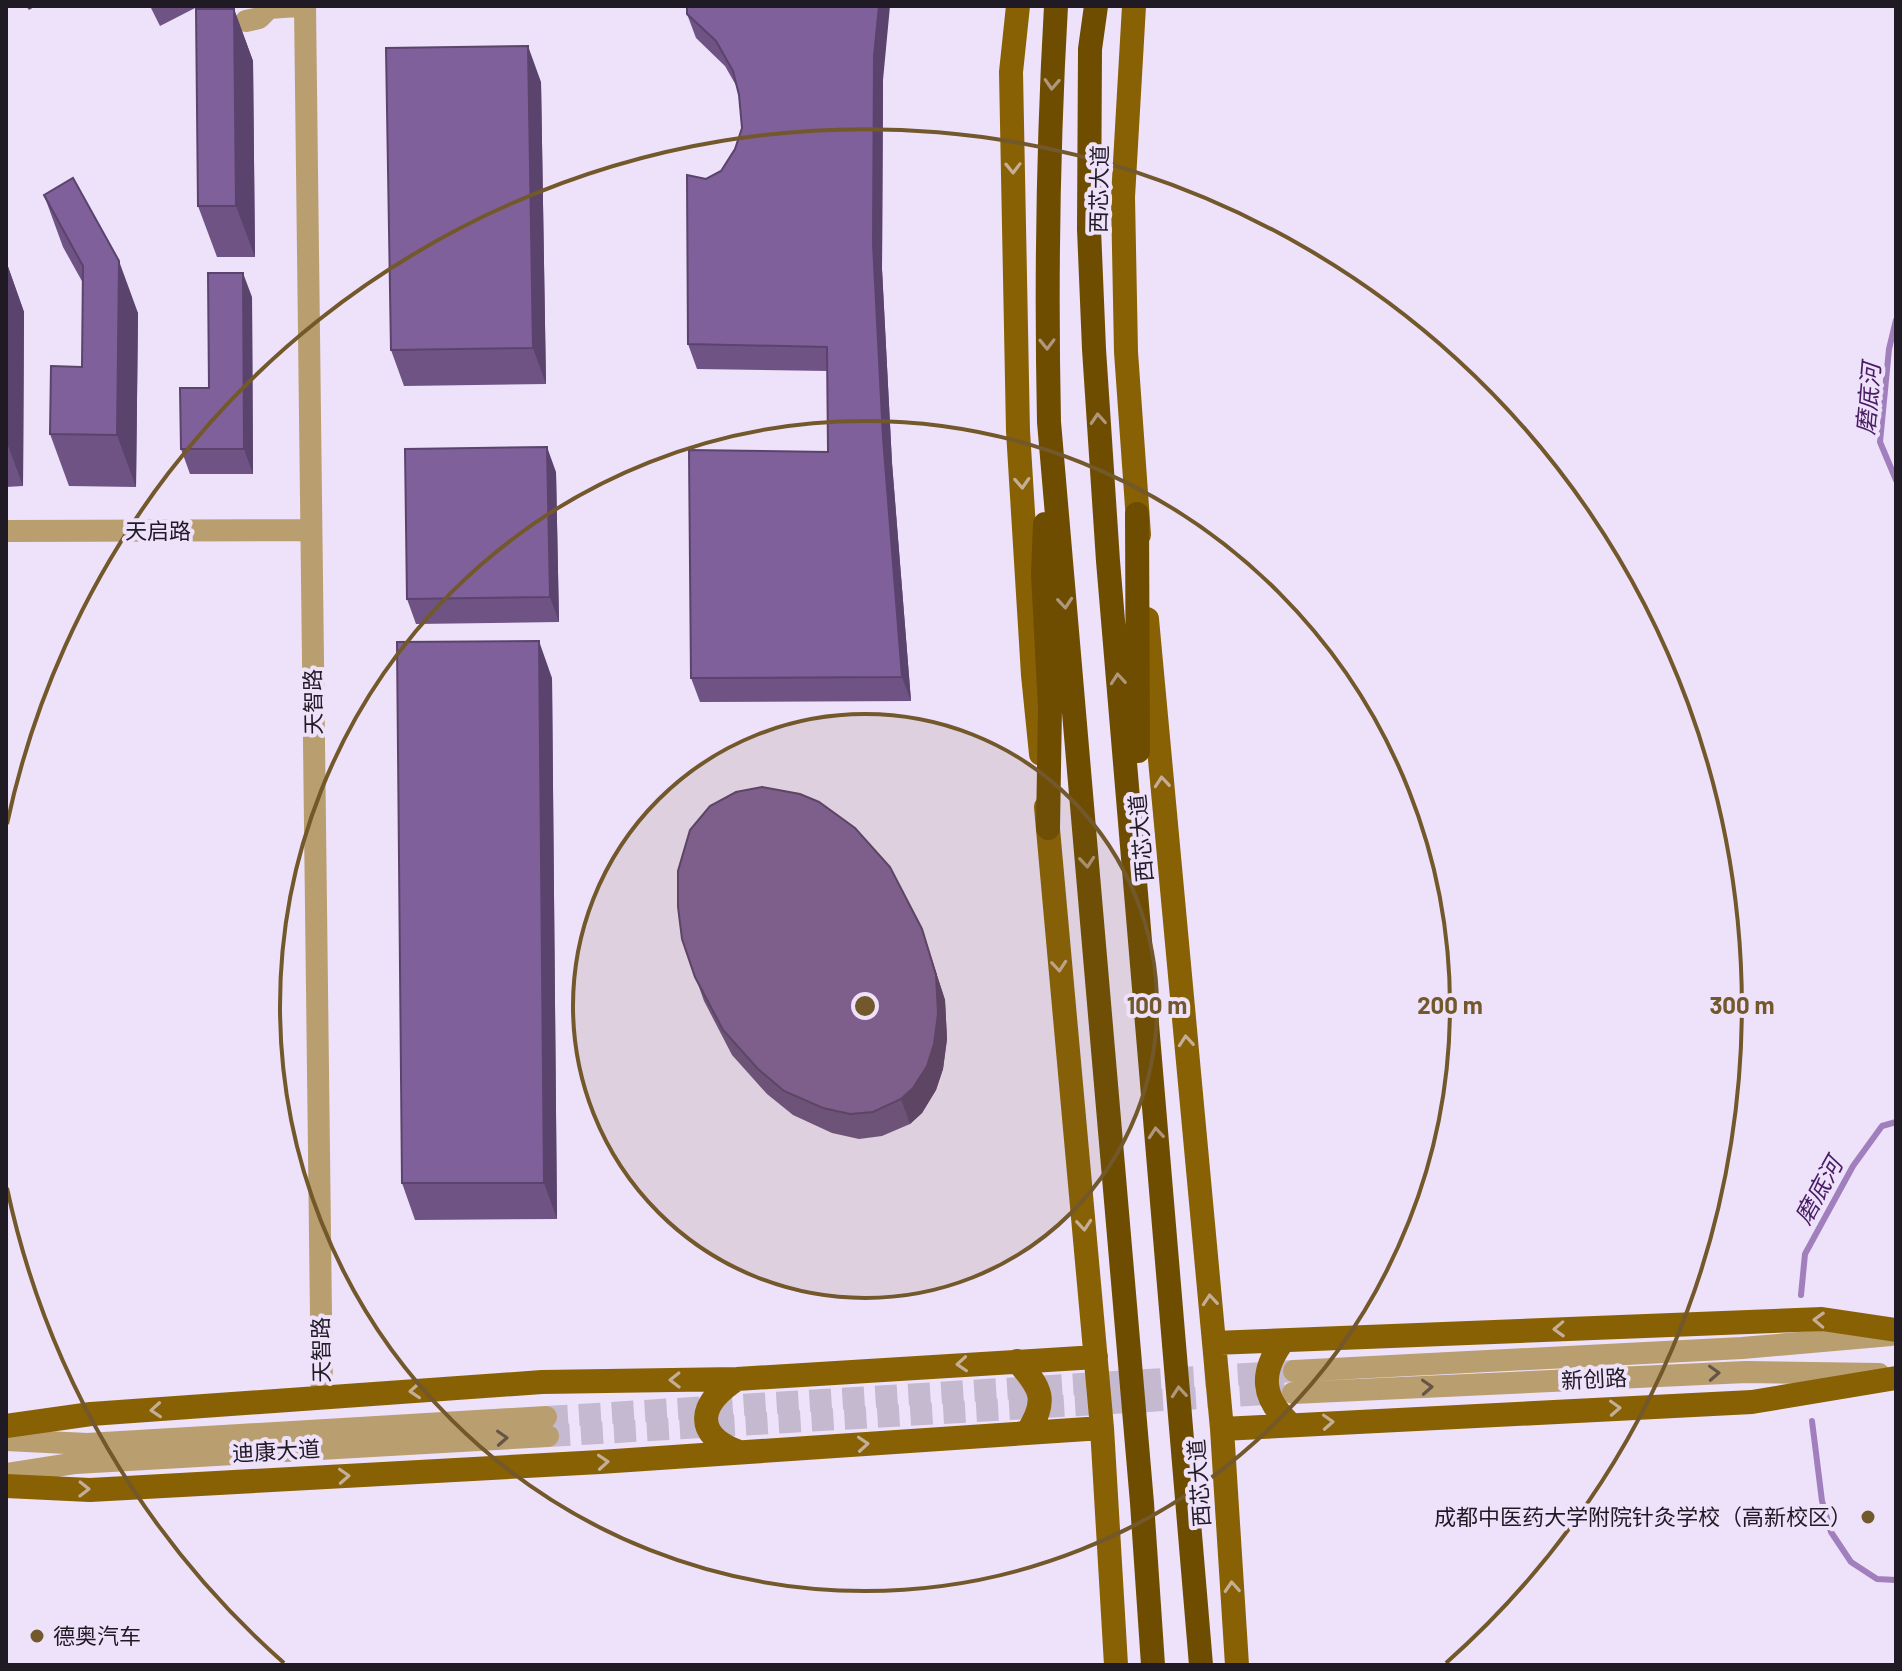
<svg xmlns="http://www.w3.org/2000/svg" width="1902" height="1671" viewBox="0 0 1902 1671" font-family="Barlow,'Noto Sans SC',sans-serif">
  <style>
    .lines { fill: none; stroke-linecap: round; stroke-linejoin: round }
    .stream { stroke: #a17fbc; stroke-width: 6 }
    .minor-tunnel { stroke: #c5b9cf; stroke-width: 22; stroke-dasharray: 22 11; stroke-linecap: butt }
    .minor { stroke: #b99e70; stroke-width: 22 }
    .major { stroke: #886105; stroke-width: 24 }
    .highway { stroke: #6f4d00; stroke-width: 24 }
    .wall { fill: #6e5384 }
    .shaded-wall { fill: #5a436c }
    .building { fill: #80609a; stroke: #5a436c; stroke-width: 2 }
    .oneway { stroke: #ae977d }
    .oneway2 { stroke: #c5ae98 }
    .oneway3 { stroke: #655547 }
    .ring { fill: none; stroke: #72582a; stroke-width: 4 }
    .poi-dot { fill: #72582a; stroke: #eee1fa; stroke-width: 3 }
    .labels { text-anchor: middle; stroke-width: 8; stroke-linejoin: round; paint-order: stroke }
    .street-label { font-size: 22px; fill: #201a25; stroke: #eee1fa }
    .poi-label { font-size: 22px; fill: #201a25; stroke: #eee1fa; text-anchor: end }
    .water-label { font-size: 24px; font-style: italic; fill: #491c66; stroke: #eee1fa }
    .centre { fill: #72582a; stroke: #eee1fa; stroke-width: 4 }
    .ring-label { font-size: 24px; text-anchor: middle; font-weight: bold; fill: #72582a; stroke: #eee1fa; stroke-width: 8; stroke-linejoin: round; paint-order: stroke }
  </style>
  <rect width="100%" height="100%" fill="#eee1fa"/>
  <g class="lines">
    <!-- stream -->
    <path class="stream" d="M1896 320 1889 349 1880 442 1896 480
      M1801 1295 1805 1254 1853 1166 1882 1126 1896 1122
      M1812 1421 1822 1501 1831 1532 1851 1562 1877 1579 1896 1580"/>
    <!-- minor-tunnel -->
    <path class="minor-tunnel" d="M546 1417 1294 1371
      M548 1436 1285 1393"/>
    <!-- minor -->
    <path class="minor" d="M305 6 322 1398
      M246 21 259 18 269 8 297 6
      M6 531 311 530
      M1294 1371 1742 1348 1891 1335
      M1293 1393 1746 1372 1879 1374
      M6 1440 87 1444 546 1417
      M6 1474 76 1463 548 1436"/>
    <!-- major -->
    <path class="major" d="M1018 6 1011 72 1018 431 1033 675 1041 754
      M1134 6 1123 197 1126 352 1139 535
      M1147 619 1222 1429 1237 1665
      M1046 807 1102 1428 1116 1665
      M1283 1341C1260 1372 1261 1397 1290 1424
      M1214 1343 1822 1319 1896 1330
      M1017 1361C1042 1389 1048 1400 1027 1433
      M737 1379C699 1403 692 1434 739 1452
      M6 1426 91 1414 542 1382 737 1379 1096 1357
      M1222 1429 1752 1402 1896 1378
      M6 1486 90 1490 600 1462 1102 1428"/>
    <!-- highway -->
    <path class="highway" d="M1056 6C1048 145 1046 283 1049 422L1142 1503 1153 1665
      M1096 6 1090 49 1089 229 1094 349 1108 561 1201 1665
      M1137 514 1138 751
      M1045 524 1043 574 1050 708 1048 828"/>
  </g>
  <!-- wall -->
  <path class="wall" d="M26 6H36L29 10Z
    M150 6H199L160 26Z
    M234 9 253 61 255 257H217L198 206Z
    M687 14 883 80 882 269 892 463 911 701 700 702 691 678 828 452V371L697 369 688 344 706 179 721 171 735 149 742 128 739 95 737 87 725 66 696 38Z
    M541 82 546 384 404 386 391 350Z
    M44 195 138 313 136 487 69 486 50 434 82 367 83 283 63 247Z
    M6 261 24 312 23 486 6 487Z
    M252 297 253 474H190L181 449Z
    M556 472 559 622 416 624 407 599Z
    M552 678 557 1219 415 1220 402 1183Z
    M922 929 945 1000 947 1039 943 1069 936 1090 922 1113 910 1124 882 1136 859 1139 832 1133 793 1115 767 1094 732 1055 704 1001 682 939Z"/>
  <!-- shaded-wall -->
  <path class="shaded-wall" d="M879 6H890L883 80 882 269 892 463 911 701 902 677 883 438 873 244 874 56Z
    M234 9 253 61 255 257 236 206Z
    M528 46 541 82 546 384 533 348Z
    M6 261 24 312 23 486 6 440Z
    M119 261 138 313 136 487 117 435Z
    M243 273 252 297 253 474 244 449Z
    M547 447 556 472 559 622 550 597Z
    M539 641 552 678 557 1219 544 1183Z
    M922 929 945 1000 947 1039 943 1069 936 1090 922 1113 910 1124 901 1099Z"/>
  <!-- building -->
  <path class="building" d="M687 6H879L874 56 873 244 883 438 902 677 691 678 689 450 828 452 827 347 688 344 687 175 706 179 721 171 735 149 742 128 739 95 733 71 716 41 687 14Z
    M196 9H234L236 206H198Z
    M528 46 533 348 391 350 386 48Z
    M73 178 119 261 117 435 50 434 51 366 82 367 83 266 44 195Z
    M208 273H243L244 449H181L180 388H209Z
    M547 447 550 597 407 599 405 449Z
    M539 641 544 1183H402L397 642Z
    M762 787 800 794 819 802 855 828 890 867 922 929 936 975 938 1014 934 1044 927 1066 913 1088 901 1099 873 1112 850 1114 823 1108 784 1091 758 1069 723 1030 695 977 682 939 678 907V871L690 830 710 806 736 792Z"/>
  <!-- one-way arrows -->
  <defs><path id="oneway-chevron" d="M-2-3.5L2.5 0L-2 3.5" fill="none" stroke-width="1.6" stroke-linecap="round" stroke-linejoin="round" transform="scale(2)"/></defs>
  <g class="oneway">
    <use href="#oneway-chevron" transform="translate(1052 84) rotate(93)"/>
    <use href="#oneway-chevron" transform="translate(1047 344) rotate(89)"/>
    <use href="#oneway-chevron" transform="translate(1098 419) rotate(-94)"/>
    <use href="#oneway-chevron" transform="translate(1065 603) rotate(85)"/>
    <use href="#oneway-chevron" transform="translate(1118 679) rotate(-95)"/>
    <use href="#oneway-chevron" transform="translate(1087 862) rotate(85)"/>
    <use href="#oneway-chevron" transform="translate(1156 1133) rotate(-95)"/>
    <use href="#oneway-chevron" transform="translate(1179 1392) rotate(-95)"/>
  </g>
  <g class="oneway2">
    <use href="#oneway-chevron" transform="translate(1013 168) rotate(89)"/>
    <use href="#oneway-chevron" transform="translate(1022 483) rotate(87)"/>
    <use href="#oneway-chevron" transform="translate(1162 782) rotate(-95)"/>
    <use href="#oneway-chevron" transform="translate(1059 966) rotate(85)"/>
    <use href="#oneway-chevron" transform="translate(1186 1041) rotate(-95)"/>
    <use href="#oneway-chevron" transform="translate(1084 1225) rotate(85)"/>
    <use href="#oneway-chevron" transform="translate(1210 1300) rotate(-95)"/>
    <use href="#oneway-chevron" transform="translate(1819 1320) rotate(-178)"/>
    <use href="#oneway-chevron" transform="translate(1559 1329) rotate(178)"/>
    <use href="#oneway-chevron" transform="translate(962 1364) rotate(176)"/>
    <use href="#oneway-chevron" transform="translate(675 1380) rotate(179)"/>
    <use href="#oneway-chevron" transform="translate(415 1391) rotate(176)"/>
    <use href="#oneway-chevron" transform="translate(1615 1408) rotate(-3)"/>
    <use href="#oneway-chevron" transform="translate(156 1410) rotate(176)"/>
    <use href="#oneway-chevron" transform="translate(1328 1422) rotate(-3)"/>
    <use href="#oneway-chevron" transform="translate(863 1444) rotate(-4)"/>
    <use href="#oneway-chevron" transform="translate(603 1462) rotate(-4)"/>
    <use href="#oneway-chevron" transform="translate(344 1476) rotate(-3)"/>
    <use href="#oneway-chevron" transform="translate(84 1489) rotate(1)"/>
    <use href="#oneway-chevron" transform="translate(1232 1587) rotate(-94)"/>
  </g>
  <g class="oneway3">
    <use href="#oneway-chevron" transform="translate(1714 1373) rotate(-3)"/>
    <use href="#oneway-chevron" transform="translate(1427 1387) rotate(-3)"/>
    <use href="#oneway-chevron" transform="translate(502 1438) rotate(-3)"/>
  </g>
  <!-- distance rings -->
  <circle cx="865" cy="1006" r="292" fill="#72582a" fill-opacity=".12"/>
  <g class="ring">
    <circle cx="865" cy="1006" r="292"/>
    <circle cx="865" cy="1006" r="585"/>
    <path d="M284 1663A877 877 0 0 1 7 1188M7 824A877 877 0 1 1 1446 1663"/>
  </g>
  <!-- markers -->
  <g class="poi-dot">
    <circle cx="1868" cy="1517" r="8"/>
    <circle cx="37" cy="1636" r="8"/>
  </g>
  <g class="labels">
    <!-- street labels -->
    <g class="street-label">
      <text transform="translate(1099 189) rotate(-89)" y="8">西芯大道</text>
      <text x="158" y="539">天启路</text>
      <text transform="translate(313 702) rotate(-91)" y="8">天智路</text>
      <text transform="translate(1141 838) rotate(-95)" y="8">西芯大道</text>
      <text transform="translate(321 1350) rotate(-91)" y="8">天智路</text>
      <text transform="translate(1594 1379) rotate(-3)" y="8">新创路</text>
      <text transform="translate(276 1451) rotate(-3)" y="8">迪康大道</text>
      <text transform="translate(1199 1483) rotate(-94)" y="8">西芯大道</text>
    </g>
    <!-- poi labels -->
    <g class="poi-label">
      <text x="1852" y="1525">成都中医药大学附院针灸学校（高新校区）</text>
      <text x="53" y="1644" text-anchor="start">德奥汽车</text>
    </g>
    <!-- water labels -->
    <g class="water-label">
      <text transform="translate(1869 399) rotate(-85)" y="8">磨底河</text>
      <text transform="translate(1819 1191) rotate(-61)" y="8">磨底河</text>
    </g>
  </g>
  <circle cx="865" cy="1006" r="12" class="centre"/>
  <g class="ring-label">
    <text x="1157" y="1014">100 m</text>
    <text x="1450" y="1014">200 m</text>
    <text x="1742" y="1014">300 m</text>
  </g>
  <!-- border -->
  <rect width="1902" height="1671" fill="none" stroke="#201a25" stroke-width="16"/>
</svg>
